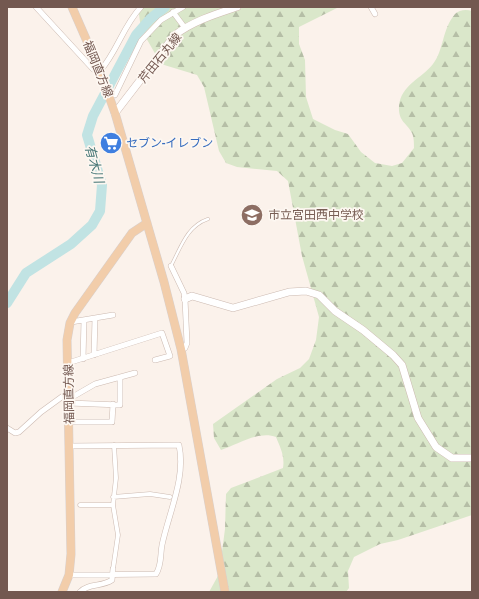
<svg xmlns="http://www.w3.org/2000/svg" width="479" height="599" viewBox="0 0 479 599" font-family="'Archivo Narrow','Noto Sans JP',sans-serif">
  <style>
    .forest { fill: url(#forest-firs) }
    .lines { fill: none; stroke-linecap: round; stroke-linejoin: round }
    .river { stroke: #c1e3e3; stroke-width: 10 }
    .service-casing { stroke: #ccbab1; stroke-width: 3.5 }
    .pedestrian-casing { stroke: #ccbab1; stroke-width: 5 }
    .minor-casing { stroke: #ccbab1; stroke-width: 6 }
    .tertiary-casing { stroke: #ccbab1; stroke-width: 8 }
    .secondary-casing { stroke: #d0bbb2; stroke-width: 8 }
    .primary-casing { stroke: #d8d0ce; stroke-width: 9 }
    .service { stroke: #fff; stroke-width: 2.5 }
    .pedestrian { stroke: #fff; stroke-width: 4 }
    .minor { stroke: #fff; stroke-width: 5 }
    .tertiary { stroke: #fff; stroke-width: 7 }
    .secondary { stroke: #fff; stroke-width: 7 }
    .primary { stroke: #f2cdaa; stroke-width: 8 }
    .labels { text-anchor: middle; stroke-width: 3.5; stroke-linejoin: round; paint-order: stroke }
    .street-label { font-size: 12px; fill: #735850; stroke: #fdf7f1 }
    .shop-label { font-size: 12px; fill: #366cbe; stroke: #fdf7f1; text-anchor: start }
    .education-label { font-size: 12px; fill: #785e54; stroke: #fdf7f1; text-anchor: start }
    .water-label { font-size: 13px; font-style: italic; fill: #457676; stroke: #fdf7f1 }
  </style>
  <defs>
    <pattern id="forest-firs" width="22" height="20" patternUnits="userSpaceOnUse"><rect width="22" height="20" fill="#dae7ca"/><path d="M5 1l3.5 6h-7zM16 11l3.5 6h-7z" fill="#b5bea6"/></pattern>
  </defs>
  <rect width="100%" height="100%" fill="#fbf2eb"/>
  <!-- forest -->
  <path class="forest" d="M138 7H339L299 27V44L305 60 306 97 313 119 335 130 348 134 361 152 375 163 392 166 402 163 414 148C414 144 414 137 412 133 407 123 398 122 399 106 401 85 421 79 433 64 444 50 442 29 455 14 459 10 466 9 472 11V515L398 540 380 544 354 557 348 571 349 588 346 592H209L219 574 225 529 226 494 231 488 283 468C285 456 280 447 276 437 259 430 237 445 221 450L214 438 213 424 277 379 300 368 309 359 316 340 319 317 302 256 288 181 277 171 237 167 226 163 219 151 204 87 197 75 161 64 141 29Z"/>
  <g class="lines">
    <!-- river -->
    <path class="river" d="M7 303 26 273 71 244 92 225 100 211 102 185 87 135 93 116 136 35 150 19 165 7"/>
    <!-- service casing -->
    <g class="service-casing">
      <path id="service" d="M171 266C181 247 187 226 208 219"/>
    </g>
    <!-- pedestrian casing -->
    <g class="pedestrian-casing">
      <path id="pedestrian" d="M113 497 150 494 170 497
        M80 505H113
        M113 569 118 535 113 505 116 478 114 445"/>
    </g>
    <!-- minor casing -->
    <g class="minor-casing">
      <path id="minor" d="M36 7 93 69 100 71C117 52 123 26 141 7
        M371 7 375 14
        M173 12 185 28
        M115 95 141 41 161 20 183 7
        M171 266 184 293 185 299 187 343 185 348 181 349
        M71 322 113 315
        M94 355 95 318
        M83 359 84 320
        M68 363 162 333 170 356 155 360
        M69 399 95 384 135 373
        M69 403 120 405V377
        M69 422H112L113 404
        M7 428 15 433 19 432 41 412 63 396 69 397
        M69 575 156 574C162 565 160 555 162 545 169 512 186 478 179 445L70 446
        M80 592C88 583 102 587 112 580L113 569"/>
    </g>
    <!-- tertiary casing -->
    <g class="tertiary-casing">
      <path id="tertiary" d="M185 299 192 296 233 308 289 292 306 291 319 295 335 311 363 330 393 355 402 365 418 418 436 447 452 458H472"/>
    </g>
    <!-- secondary casing -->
    <g class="secondary-casing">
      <path id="secondary" d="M115 113 175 35C193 21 216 14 237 7"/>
    </g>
    <!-- primary casing -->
    <g class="primary-casing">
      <path id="primary" d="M72 7 100 71 115 113 164 282 181 349 225 592
        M62 592 69 575 71 554 67 340 70 323 75 313 132 233 147 223"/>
    </g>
    <!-- service -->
    <use href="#service" class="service"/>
    <!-- pedestrian -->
    <use href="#pedestrian" class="pedestrian"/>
    <!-- minor -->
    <use href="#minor" class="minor"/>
    <!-- tertiary -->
    <use href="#tertiary" class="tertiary"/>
    <!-- secondary -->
    <use href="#secondary" class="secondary"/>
    <!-- primary -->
    <use href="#primary" class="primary"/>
  </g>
  <!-- icons -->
  <defs>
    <g id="supermarket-disc" transform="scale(1.15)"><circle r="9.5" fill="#3f7fe0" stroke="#fdf7f1"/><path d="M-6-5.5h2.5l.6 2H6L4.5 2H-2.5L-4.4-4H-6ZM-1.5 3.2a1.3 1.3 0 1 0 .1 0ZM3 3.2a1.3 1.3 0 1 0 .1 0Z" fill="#fff"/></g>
    <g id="school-disc" transform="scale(1.15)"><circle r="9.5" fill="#8d6e63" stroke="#fdf7f1"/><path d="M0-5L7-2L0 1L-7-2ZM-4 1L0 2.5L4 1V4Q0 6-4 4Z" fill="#fff"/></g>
  </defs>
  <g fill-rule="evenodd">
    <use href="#supermarket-disc" x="111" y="143"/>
    <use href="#school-disc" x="252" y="215"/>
  </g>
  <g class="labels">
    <!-- street labels -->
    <g class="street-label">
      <text transform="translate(160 58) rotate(-51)" y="4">芹田石丸線</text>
      <text transform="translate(98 69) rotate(68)" y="4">福岡直方線</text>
      <text transform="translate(69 394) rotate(-91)" y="4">福岡直方線</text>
    </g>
    <!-- shop labels -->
    <g class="shop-label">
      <text x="126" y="147">セブン-イレブン</text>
    </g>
    <!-- education labels -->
    <g class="education-label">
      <text x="268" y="219">市立宮田西中学校</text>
    </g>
    <!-- water labels -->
    <g class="water-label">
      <text transform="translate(95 164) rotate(75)" y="5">有木川</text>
    </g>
  </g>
  <!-- border -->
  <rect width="479" height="599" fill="none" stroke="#735850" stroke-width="16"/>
</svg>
